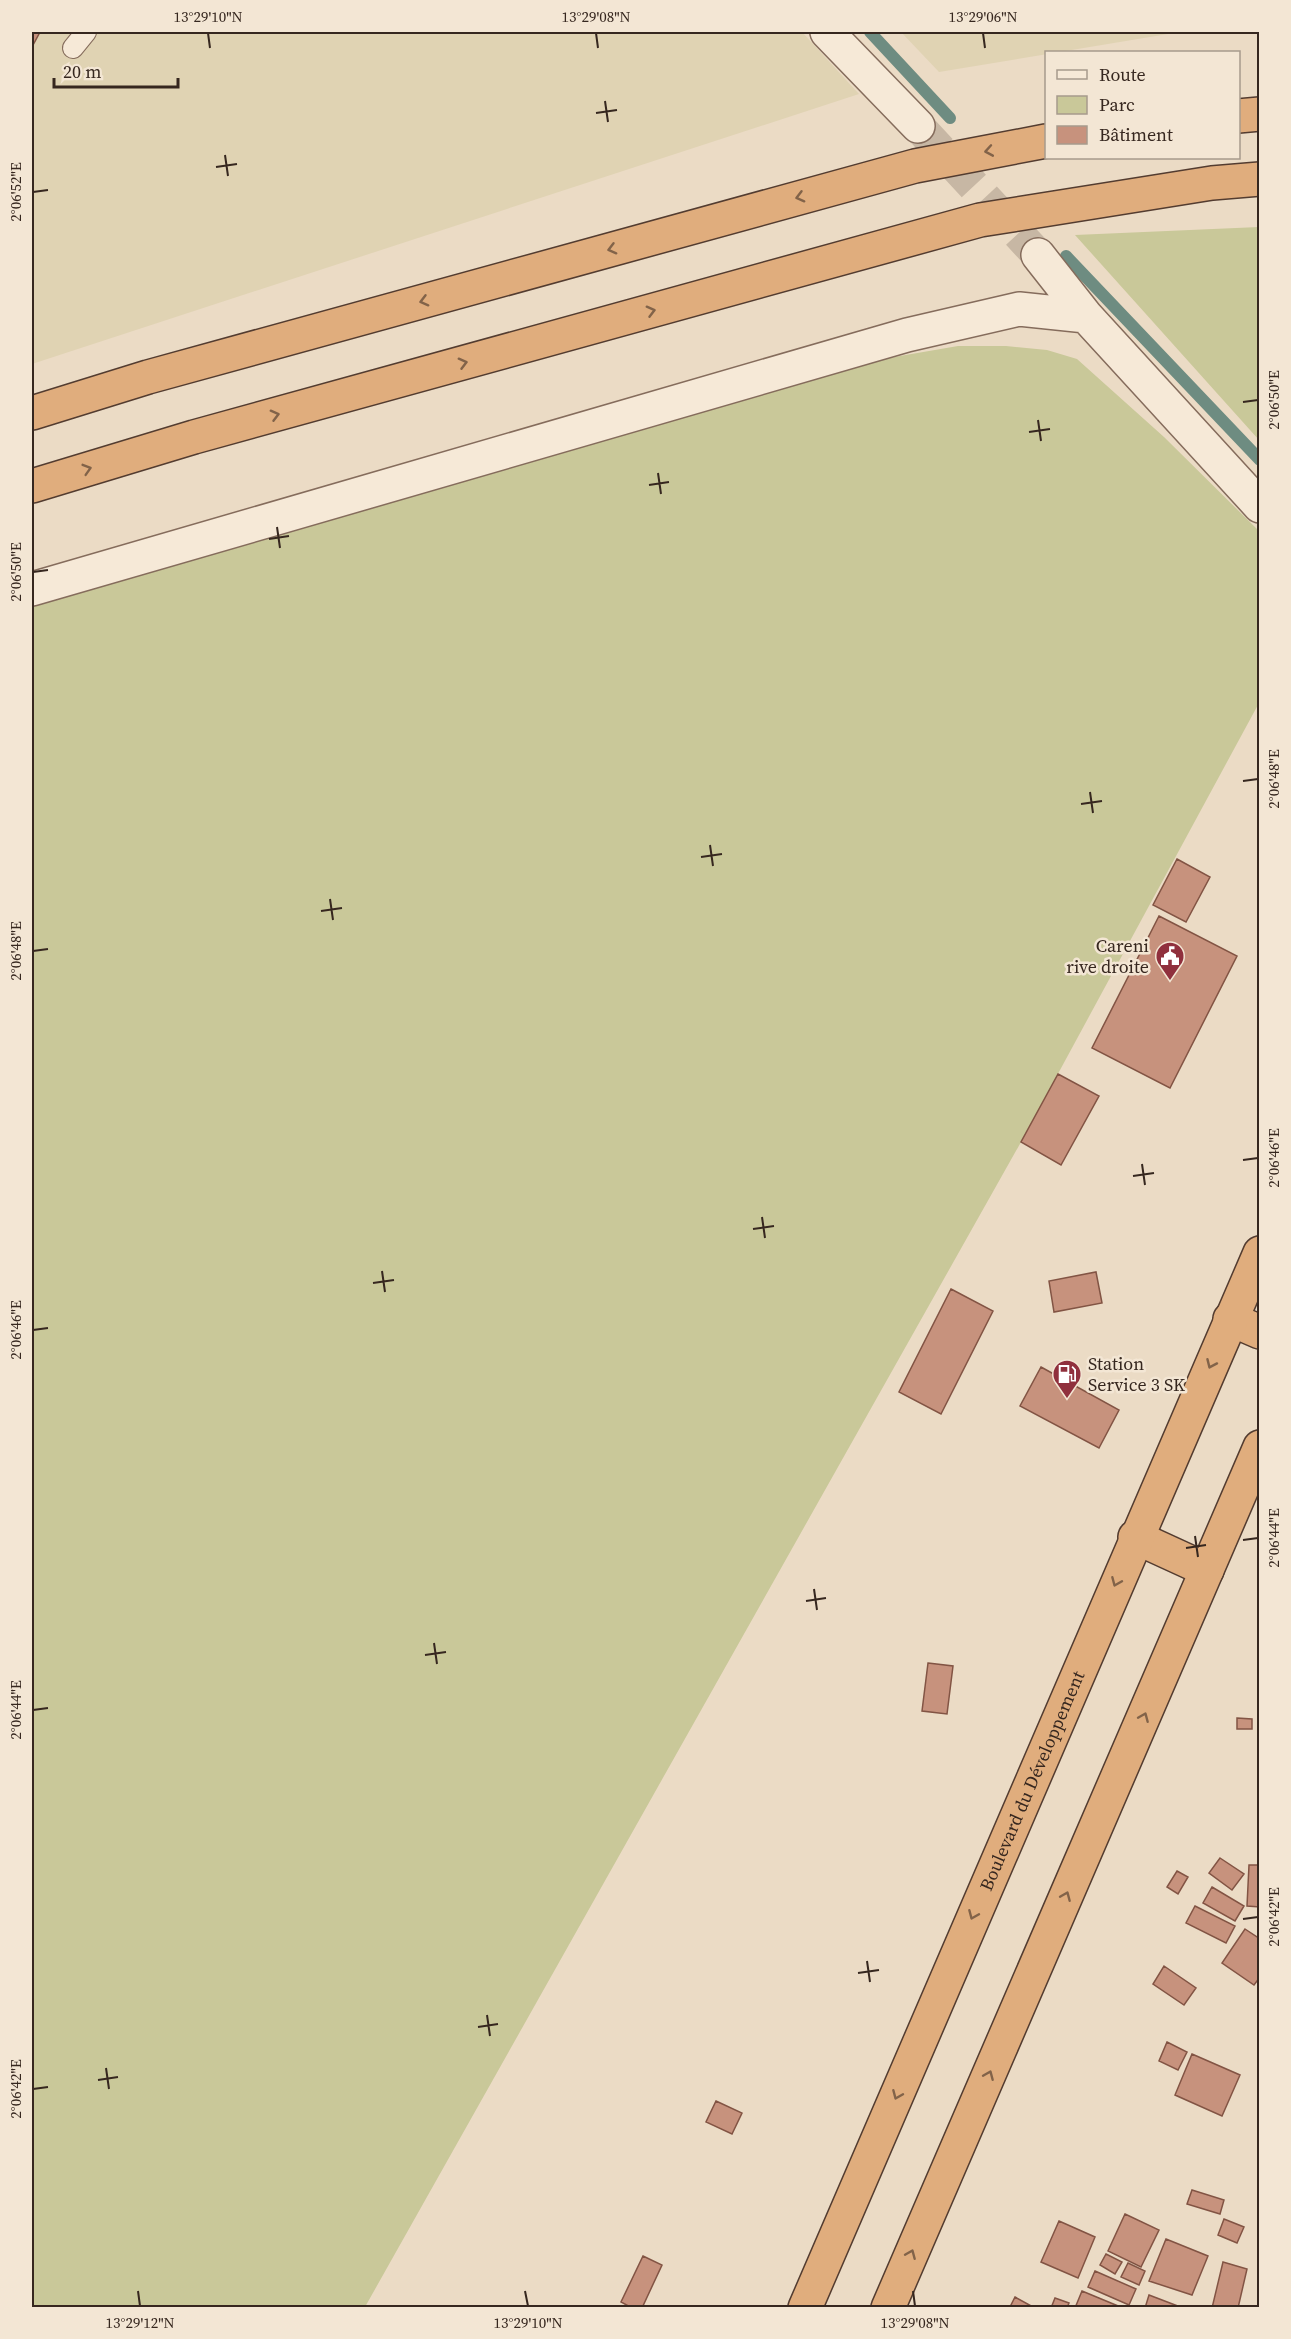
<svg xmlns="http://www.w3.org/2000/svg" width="1291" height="2339" viewBox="0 0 1291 2339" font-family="'Source Serif 4',serif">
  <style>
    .farmland { fill: #e0d3b3 }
    .green { fill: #c9c899 }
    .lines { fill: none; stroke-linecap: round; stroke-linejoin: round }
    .stream { stroke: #6e8c81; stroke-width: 12 }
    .building { fill: #c7927d; stroke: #825444; stroke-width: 1.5 }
    .minor-tunnel { stroke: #c7b7a4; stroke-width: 33; stroke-dasharray: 33 16; stroke-linecap: butt }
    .service-casing { stroke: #856c5c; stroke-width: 22 }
    .minor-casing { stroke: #856c5c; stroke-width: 36 }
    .trunk-casing { stroke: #533c30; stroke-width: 36 }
    .service { stroke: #f6e9d7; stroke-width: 20 }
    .minor { stroke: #f6e9d7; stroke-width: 33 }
    .trunk { stroke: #e0ad7d; stroke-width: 33 }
    .oneway { stroke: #826349 }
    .ticks { fill: none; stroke: #36271f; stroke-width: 2 }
    .labels { text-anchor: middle; stroke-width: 5; stroke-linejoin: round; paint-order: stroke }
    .poi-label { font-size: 18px; fill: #36271f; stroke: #f3e6d4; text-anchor: end }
    .street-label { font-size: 18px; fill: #36271f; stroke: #f3e6d4 }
    .neatline { fill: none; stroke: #36271f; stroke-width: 2 }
    .ticks-label { font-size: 15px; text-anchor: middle; fill: #36271f }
  </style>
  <rect width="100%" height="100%" fill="#ebdbc5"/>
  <!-- farmland -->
  <path class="farmland" d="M32 32H802L859 94 32 364Z
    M901 32H1180L939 72Z"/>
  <!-- green -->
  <path class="green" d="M1259 227H1260L1259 440 1075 235Z
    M958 346H1006L1047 350 1077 359 1164 437 1259 531V703L1021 1142 365 2307 32 2308V605L542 459 802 377 900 356Z"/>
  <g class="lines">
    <!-- stream -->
    <path class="stream" d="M870 32 950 118
      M1066 256 1260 460"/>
  </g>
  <!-- building -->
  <path class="building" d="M32 32H40L32 47Z
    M1177 859 1210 877 1186 922 1153 905Z
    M1159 916 1237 956 1170 1088 1092 1048Z
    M1058 1074 1099 1096 1061 1165 1021 1142Z
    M1096 1272 1102 1303 1054 1312 1049 1281Z
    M951 1289 993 1311 941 1414 899 1392Z
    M1041 1367 1119 1410 1099 1448 1020 1406Z
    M928 1663 953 1666 947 1714 922 1711Z
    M1237 1718 1252 1719V1729H1237Z
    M1220 1858 1244 1874 1232 1890 1209 1873Z
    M1249 1865H1260V1907L1247 1906Z
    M1177 1871 1188 1877 1178 1894 1167 1887Z
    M1212 1887 1244 1906 1235 1921 1203 1903Z
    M1195 1906 1235 1926 1226 1943 1186 1923Z
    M1245 1929 1260 1939V1977L1254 1985 1222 1963Z
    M1164 1966 1196 1988 1184 2005 1153 1984Z
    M1167 2042 1187 2052 1178 2070 1159 2061Z
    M1192 2054 1240 2075 1222 2116 1175 2095Z
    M716 2101 742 2113 732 2134 706 2122Z
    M1192 2190 1224 2200 1220 2214 1187 2204Z
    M1125 2214 1159 2230 1141 2267 1108 2251Z
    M1224 2219 1244 2227 1237 2243 1218 2235Z
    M1059 2221 1095 2237 1078 2278 1041 2262Z
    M1166 2239 1208 2256 1192 2295 1149 2281Z
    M1106 2254 1122 2262 1115 2274 1100 2265Z
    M643 2256 662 2265 642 2308H632L621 2302Z
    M1223 2262 1247 2269 1238 2308H1212Z
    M1128 2263 1145 2271 1139 2285 1121 2277Z
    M1095 2271 1136 2289 1129 2305 1088 2287Z
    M1082 2291 1123 2308H1075Z
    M1149 2295 1183 2308H1145Z
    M1015 2297 1033 2307 1016 2308 1011 2305Z
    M1055 2298 1069 2303 1067 2308H1051Z"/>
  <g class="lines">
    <!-- minor-tunnel -->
    <path class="minor-tunnel" d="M918 126 1038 255"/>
    <!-- service casing -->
    <g class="service-casing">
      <path id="service" d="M73 48 86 32"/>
    </g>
    <!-- minor casing -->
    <g class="minor-casing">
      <path id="minor" d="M827 32 918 126
        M1038 255 1086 316 1260 506
        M32 589 907 335 1019 309 1086 316"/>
    </g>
    <!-- trunk casing -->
    <g class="trunk-casing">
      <g id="trunk">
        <path d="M1238 116 1260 114"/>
        <path d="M32 413 148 377 915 166 1046 141"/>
        <path d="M32 486 194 437 980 220 1212 183 1260 179"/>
        <path d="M1230 1319 1260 1332"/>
        <path d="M1135 1537 1207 1570"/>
        <path id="s1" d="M805 2308 1260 1253"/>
        <path d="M888 2308 1260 1447"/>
      </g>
    </g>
    <!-- service -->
    <use href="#service" class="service"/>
    <!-- minor -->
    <use href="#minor" class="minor"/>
    <!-- trunk -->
    <use href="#trunk" class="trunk"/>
  </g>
  <!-- one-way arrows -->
  <defs><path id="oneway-chevron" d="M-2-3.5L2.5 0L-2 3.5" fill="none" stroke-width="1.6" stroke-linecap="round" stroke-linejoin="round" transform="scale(1.5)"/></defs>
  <g class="oneway">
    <use href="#oneway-chevron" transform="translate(989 151) rotate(170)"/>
    <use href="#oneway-chevron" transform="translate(800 197) rotate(165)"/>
    <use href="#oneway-chevron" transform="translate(612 249) rotate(165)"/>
    <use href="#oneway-chevron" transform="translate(424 301) rotate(165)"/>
    <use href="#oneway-chevron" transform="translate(651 311) rotate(-15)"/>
    <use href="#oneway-chevron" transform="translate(463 363) rotate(-15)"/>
    <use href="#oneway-chevron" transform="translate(275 415) rotate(-15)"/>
    <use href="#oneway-chevron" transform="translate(87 469) rotate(-17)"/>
    <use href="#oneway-chevron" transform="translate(1211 1364) rotate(114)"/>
    <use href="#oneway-chevron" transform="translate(1116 1582) rotate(113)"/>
    <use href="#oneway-chevron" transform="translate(1144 1717) rotate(-67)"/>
    <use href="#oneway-chevron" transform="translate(1066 1896) rotate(-67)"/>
    <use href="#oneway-chevron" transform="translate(973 1915) rotate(113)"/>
    <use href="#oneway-chevron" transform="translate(989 2075) rotate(-67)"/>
    <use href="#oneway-chevron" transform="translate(897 2095) rotate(113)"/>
    <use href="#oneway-chevron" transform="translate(911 2254) rotate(-67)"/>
  </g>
  <!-- ticks -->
  <path class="ticks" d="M208 33 210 48M596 33 598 48M983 33 985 48M605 101 608 122M596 113 617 110M225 155 228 176M216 167 237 164M33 192 48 190M1243 402 1258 400M1038 420 1041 441M1029 432 1050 429M658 473 661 494M649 485 669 482M277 527 280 548M269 539 289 536M33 572 48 570M1243 781 1258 779M1090 792 1093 813M1081 804 1102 801M710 845 713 866M701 857 722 854M330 899 333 920M321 911 342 908M33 951 48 949M1243 1160 1258 1158M1142 1164 1145 1185M1133 1176 1154 1173M762 1217 765 1238M753 1229 774 1226M382 1271 385 1292M373 1283 394 1280M33 1330 48 1328M1195 1536 1198 1557M1243 1540 1258 1538M1186 1548 1206 1545M814 1589 817 1610M806 1601 826 1598M434 1643 437 1664M425 1655 446 1652M33 1710 48 1708M1243 1919 1258 1917M867 1961 870 1982M858 1973 879 1970M487 2015 490 2036M478 2027 498 2024M106 2068 109 2089M98 2080 118 2077M33 2089 48 2087M138 2291 140 2306M525 2291 528 2306M913 2291 915 2306"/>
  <!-- icons -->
  <defs>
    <g id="civic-pin" transform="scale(1.5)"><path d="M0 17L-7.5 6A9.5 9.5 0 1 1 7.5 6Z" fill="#90303d" stroke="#f3e6d4"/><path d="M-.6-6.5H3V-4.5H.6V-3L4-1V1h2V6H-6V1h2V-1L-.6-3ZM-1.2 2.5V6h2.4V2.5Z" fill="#fff"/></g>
    <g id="fuel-pin" transform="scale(1.5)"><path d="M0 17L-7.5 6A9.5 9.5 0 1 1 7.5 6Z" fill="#90303d" stroke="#f3e6d4"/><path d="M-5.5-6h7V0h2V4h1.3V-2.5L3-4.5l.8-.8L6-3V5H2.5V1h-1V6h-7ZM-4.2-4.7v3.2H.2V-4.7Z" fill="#fff"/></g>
  </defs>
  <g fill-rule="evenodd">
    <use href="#civic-pin" x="1170" y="956"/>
    <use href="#fuel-pin" x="1067" y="1374"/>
  </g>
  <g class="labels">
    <!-- poi labels -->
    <g class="poi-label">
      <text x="1149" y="952">Careni<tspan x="1149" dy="21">rive droite</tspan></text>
      <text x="1088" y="1370" text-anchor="start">Station<tspan x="1088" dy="21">Service 3 SK</tspan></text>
    </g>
    <!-- street labels -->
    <g class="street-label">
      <text dy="6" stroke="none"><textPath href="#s1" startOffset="574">Boulevard du Développement</textPath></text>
    </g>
  </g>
  <!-- border -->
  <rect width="1291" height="2339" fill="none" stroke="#f3e6d4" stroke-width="66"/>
  <!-- legend -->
  <rect x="1045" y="51" width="195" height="108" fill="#f3e6d4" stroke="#a79a8c" stroke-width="1.5"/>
  <rect x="1057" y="70" width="30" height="9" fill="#f6e9d7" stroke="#a79a8c" stroke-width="1.5"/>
  <text x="1099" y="81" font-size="18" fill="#36271f">Route</text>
  <rect x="1057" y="96" width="30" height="18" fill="#c9c899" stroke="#a79a8c" stroke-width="1.5"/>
  <text x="1099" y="111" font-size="18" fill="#36271f">Parc</text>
  <rect x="1057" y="126" width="30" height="18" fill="#c7927d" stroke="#a79a8c" stroke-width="1.5"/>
  <text x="1099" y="141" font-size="18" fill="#36271f">Bâtiment</text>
  <!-- scale -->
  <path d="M54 78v9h124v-9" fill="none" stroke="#36271f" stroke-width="3"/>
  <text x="63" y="78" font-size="18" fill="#36271f" stroke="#f3e6d4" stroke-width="4.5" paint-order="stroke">20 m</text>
  <rect x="33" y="33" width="1225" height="2273" class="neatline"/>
  <g class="ticks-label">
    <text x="208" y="22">13°29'10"N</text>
    <text x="596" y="22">13°29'08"N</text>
    <text x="983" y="22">13°29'06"N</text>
    <text transform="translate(16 192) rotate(-90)" y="5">2°06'52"E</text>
    <text transform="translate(1274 400) rotate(-90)" y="5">2°06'50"E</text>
    <text transform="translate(16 572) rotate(-90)" y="5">2°06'50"E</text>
    <text transform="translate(1274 779) rotate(-90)" y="5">2°06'48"E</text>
    <text transform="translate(16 951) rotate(-90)" y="5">2°06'48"E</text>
    <text transform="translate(1274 1158) rotate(-90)" y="5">2°06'46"E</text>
    <text transform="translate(16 1330) rotate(-90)" y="5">2°06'46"E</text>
    <text transform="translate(1274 1538) rotate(-90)" y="5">2°06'44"E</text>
    <text transform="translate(16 1710) rotate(-90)" y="5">2°06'44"E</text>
    <text transform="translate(1274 1917) rotate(-90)" y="5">2°06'42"E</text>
    <text transform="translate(16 2089) rotate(-90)" y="5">2°06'42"E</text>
    <text x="140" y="2328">13°29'12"N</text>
    <text x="528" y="2328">13°29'10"N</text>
    <text x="915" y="2328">13°29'08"N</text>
  </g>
</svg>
